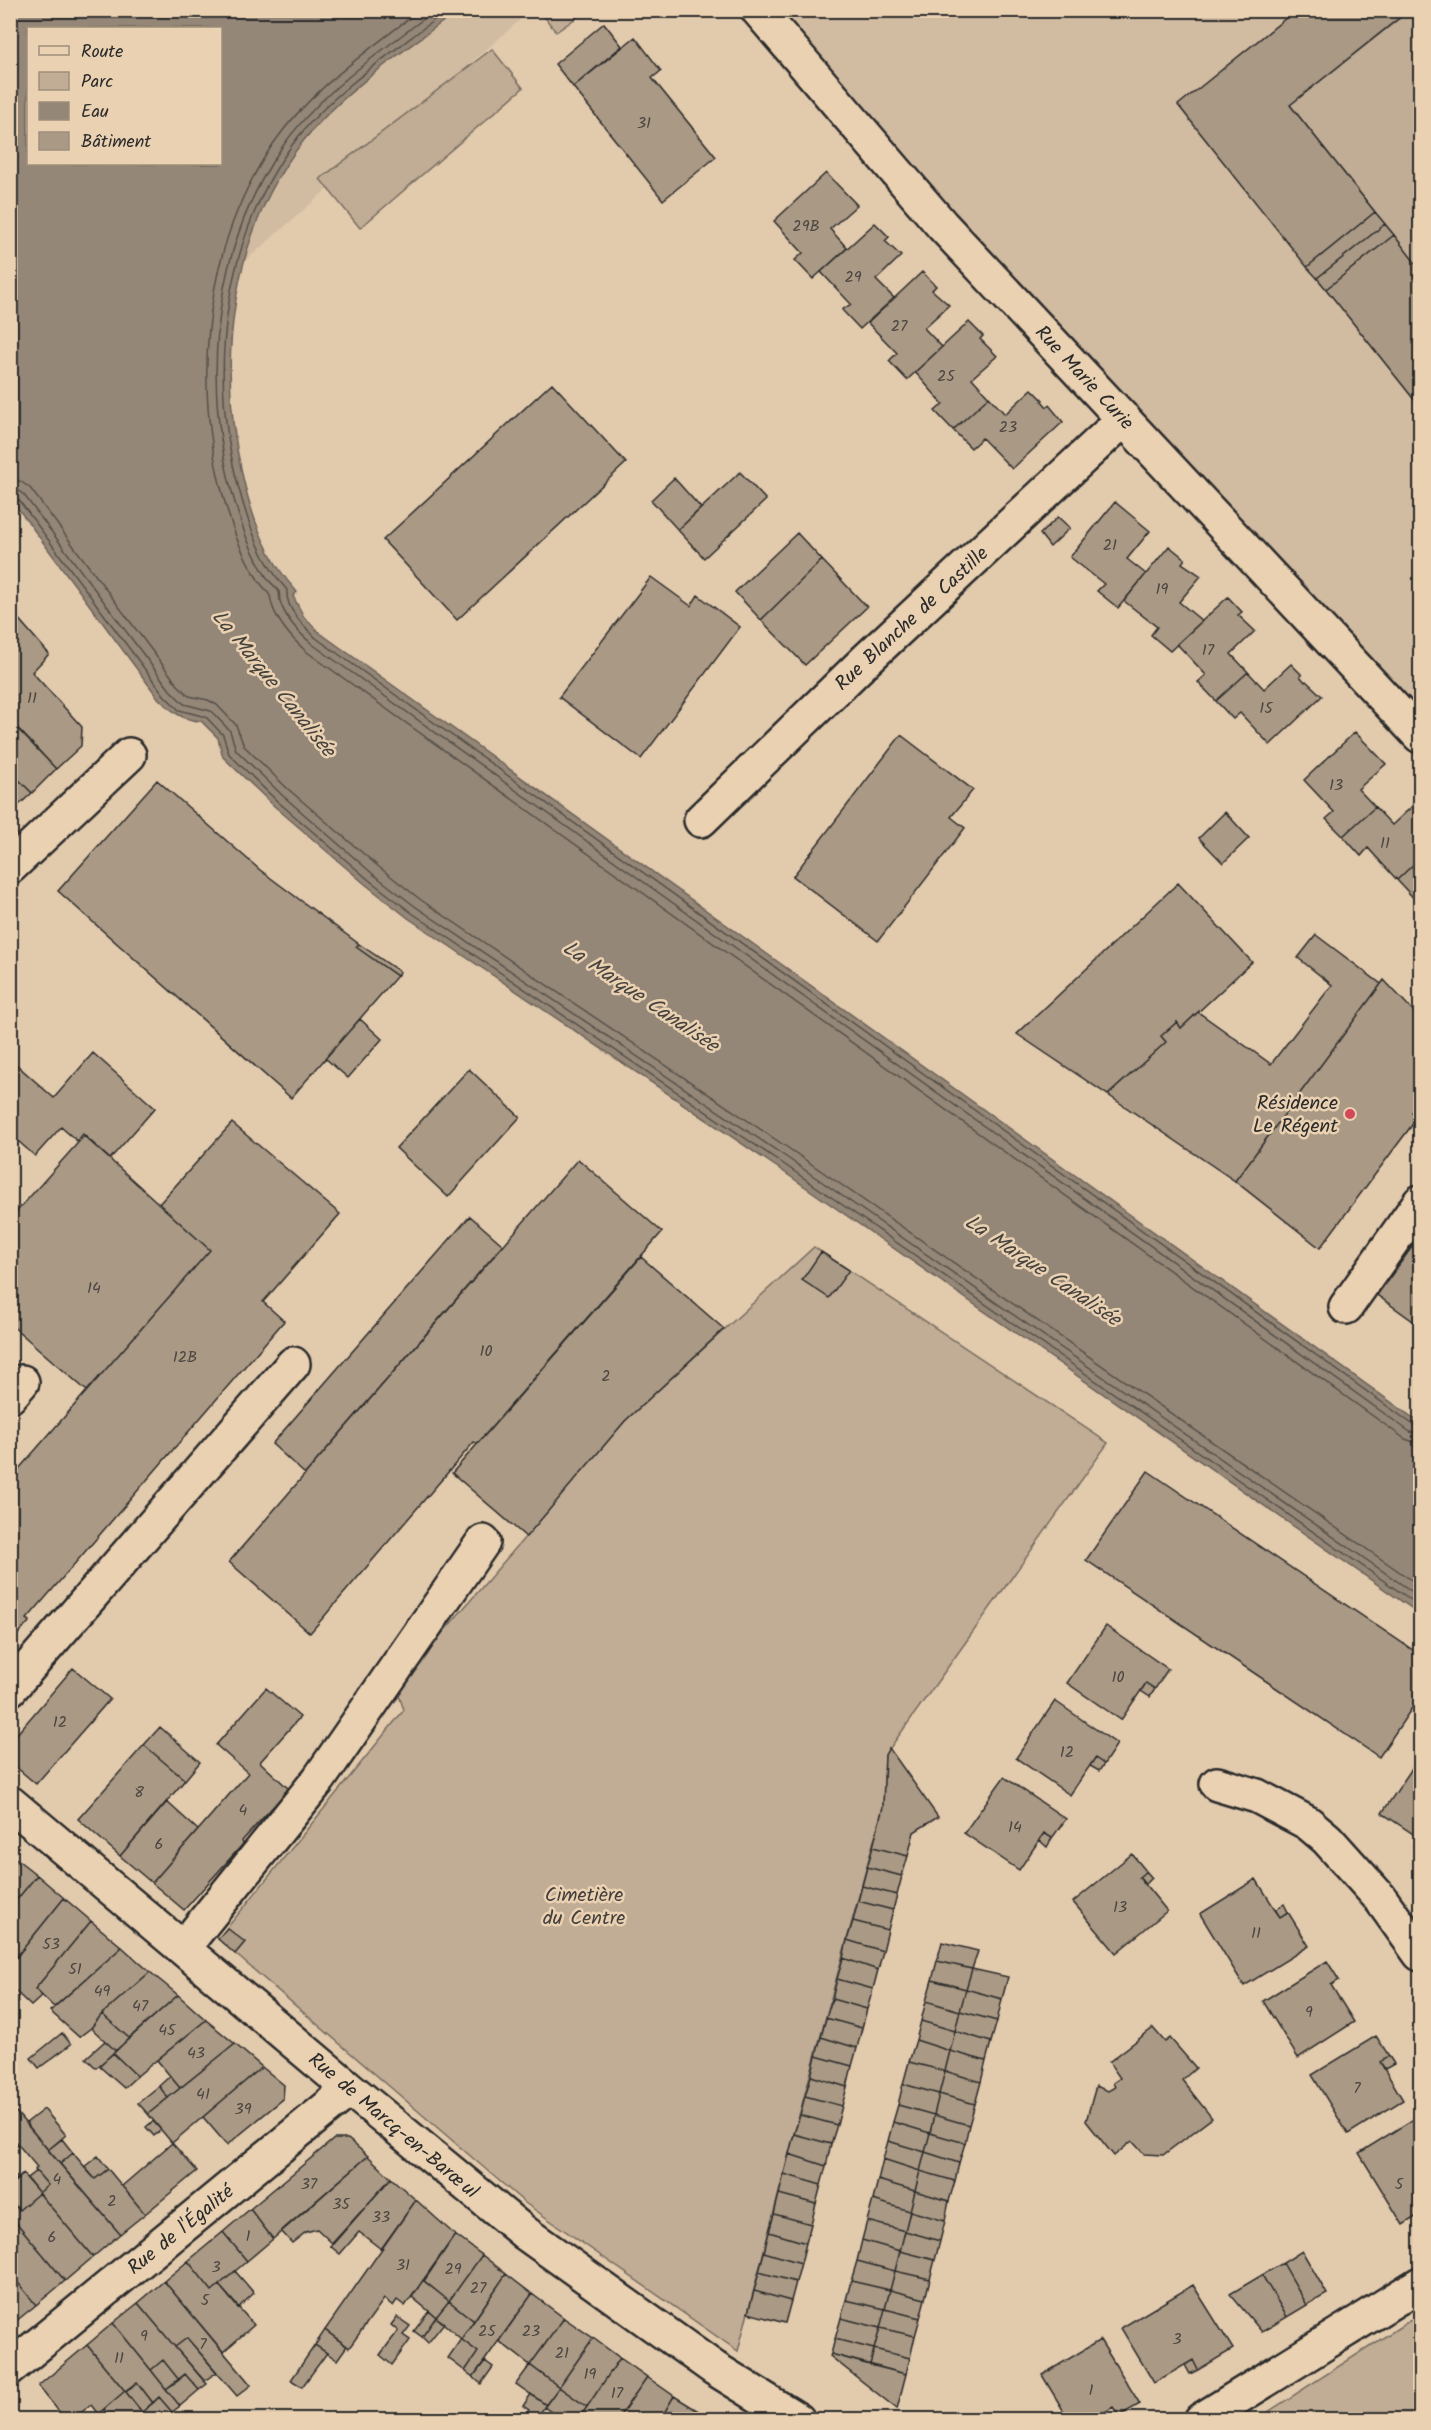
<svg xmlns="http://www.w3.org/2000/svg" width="1431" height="2430" viewBox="0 0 1431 2430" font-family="Kalam,sans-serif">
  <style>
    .built { fill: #d1bba1; fill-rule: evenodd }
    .green { fill: #c1ad95; stroke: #766c60; stroke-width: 1.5 }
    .water { fill: #958777; stroke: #6b6259; stroke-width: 1.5; fill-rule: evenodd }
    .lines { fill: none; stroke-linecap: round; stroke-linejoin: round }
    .shore { stroke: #555049; stroke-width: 1.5 }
    .building { fill: #aa9984; stroke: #2b2b2b; stroke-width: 1.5 }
    .minor-casing { stroke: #2b2b2b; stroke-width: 38 }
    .minor { stroke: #ead1b2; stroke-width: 33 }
    .poi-dot { fill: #d1495b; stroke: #ead1b2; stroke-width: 2 }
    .labels { text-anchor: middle; stroke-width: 5; stroke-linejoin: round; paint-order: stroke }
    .number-label { font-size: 16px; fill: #4b4641 }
    .street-label { font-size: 20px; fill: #2b2b2b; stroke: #ead1b2 }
    .poi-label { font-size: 20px; fill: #2b2b2b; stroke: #ead1b2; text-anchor: end }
    .park-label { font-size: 20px; fill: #423e3b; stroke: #ead1b2 }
    .water-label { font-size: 21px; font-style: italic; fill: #46423e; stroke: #ead1b2 }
  </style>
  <rect width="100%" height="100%" fill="#e2caad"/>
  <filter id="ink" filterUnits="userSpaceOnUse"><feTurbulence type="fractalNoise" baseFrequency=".0167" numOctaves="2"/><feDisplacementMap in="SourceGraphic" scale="12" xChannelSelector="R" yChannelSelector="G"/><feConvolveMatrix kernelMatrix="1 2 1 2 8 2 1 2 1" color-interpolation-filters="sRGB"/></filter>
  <g filter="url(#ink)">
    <!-- built -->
    <path class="built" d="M10 11H530L71 414 11 278ZM28 28H220V164H28Z
      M745 11H1420V713Z"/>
    <!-- green -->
    <path class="green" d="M540 11H586L556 32Z
      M1409 11H1420V269L1290 105Z
      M492 49 523 88 360 228 320 179Z
      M814 1247 1108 1443 885 1755 883 1807 794 2134 738 2351 525 2203 218 1939 404 1710 396 1687 625 1421Z
      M1420 2314V2419H1257Z"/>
    <!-- water -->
    <path class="water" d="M10 11H457C406 50 344 90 304 140 230 233 216 365 243 478 253 521 267 559 297 592L293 596 304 617 320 633 1420 1423V1614L781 1170 408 918 365 884 273 805 223 757 218 738 201 721C182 720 173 712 159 699L11 499ZM28 28H220V164H28Z"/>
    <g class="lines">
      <!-- shore -->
      <path class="shore" d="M420 10C368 51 311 89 273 144 198 255 190 404 233 528 239 546 247 562 257 578 260 584 267 590 270 596 271 599 271 602 272 605 278 623 292 639 307 652L1405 1439 1420 1444
        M435 10C381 52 319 92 280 150 207 258 200 403 242 525 248 544 257 561 267 578 270 583 277 587 279 592 280 595 279 598 280 601 285 618 299 633 312 644L1410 1432 1420 1435
        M447 10C398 49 337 88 298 137 223 235 207 372 239 489 249 526 261 561 287 590 285 609 304 626 316 638L1415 1426 1420 1428
        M10 480 20 481 30 488 177 684 189 696 208 700 217 705 236 725 244 746 288 789 379 867 421 900 794 1152 1420 1586
        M10 489 18 490 24 495 170 690 184 704 211 711 230 731 236 750 282 795 373 874 416 907 789 1159 1420 1597
        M10 496 18 499 164 695 179 710 206 717 223 735 229 754 277 801 369 880 412 913 785 1165 1420 1606"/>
    </g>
    <!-- building -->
    <path class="building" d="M1296 10H1409L1290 105 1375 212 1307 267 1178 105Z
      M604 23 622 46 573 87 555 64Z
      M635 37 661 71 652 78 716 157 663 200 573 87Z
      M826 173 857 205 830 229 847 248 813 279 795 260 803 253 774 221Z
      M1375 212 1385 224 1317 278 1307 267Z
      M875 223 889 237 885 241 901 256 876 280 894 298 860 329 842 310 851 304 821 272Z
      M1385 224 1394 235 1326 289 1317 278Z
      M1394 235 1420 269V407L1326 289Z
      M922 272 936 286 932 290 949 305 924 328 942 347 907 380 889 361 897 353 868 323Z
      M969 322 983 336 980 339 997 356 972 378 989 397 953 430 935 411 943 404 915 372Z
      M552 383 626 463 457 620 383 540Z
      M1032 389 1043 400 1042 401 1047 407 1049 405 1063 422 1012 469 982 438 971 448 953 430 989 397 1005 414Z
      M740 472 766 500 704 558 678 530Z
      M674 478 701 508 678 530 651 500Z
      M1115 502 1150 531 1127 559 1146 574 1118 608 1097 591 1104 584 1070 557Z
      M1058 517 1070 528 1050 547 1040 534Z
      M797 533 822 560 761 620 735 592Z
      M1169 546 1185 559 1182 563 1201 576 1179 602 1202 621 1170 651 1151 635 1157 627 1124 601Z
      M822 560 867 607 805 665 761 620Z
      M651 577 691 606 698 595 740 627 641 759 559 697Z
      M1228 597 1242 612 1238 615 1255 631 1231 654 1248 672 1216 701 1198 682 1206 675 1177 644Z
      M10 609 49 654 32 672 82 727 81 746 56 769 10 721Z
      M1291 664 1302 675 1300 676 1305 682 1306 681 1322 696 1270 745 1240 713 1233 719 1216 701 1248 672 1264 689Z
      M12 722 56 769 32 793 10 771Z
      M1355 732 1386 764 1358 789 1375 807 1343 836 1326 819 1334 812 1304 780Z
      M901 735 973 790 951 817 965 828 878 941 793 876Z
      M10 771 32 793 10 813Z
      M157 780 260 870 359 944 356 947 397 976 291 1098 58 891Z
      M1419 800 1420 858 1397 880 1368 848 1361 856 1343 836 1375 807 1392 825Z
      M1225 812 1249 838 1223 863 1199 838Z
      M1420 858V905L1397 880Z
      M1178 883 1252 962 1181 1028 1177 1022 1161 1036 1166 1042 1108 1095 1017 1034Z
      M1316 935 1381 984 1235 1181 1108 1095 1166 1042 1161 1036 1177 1022 1181 1028 1198 1012 1271 1064 1332 985 1298 958Z
      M359 944 400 972 397 976 356 947Z
      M1384 980 1420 1018V1101L1412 1112 1418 1117 1320 1248 1235 1181Z
      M360 1019 382 1039 348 1078 325 1058Z
      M93 1053 155 1108 110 1159 83 1134 77 1141 61 1127 35 1156 10 1134V1059L54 1098Z
      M469 1069 520 1117 448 1197 396 1148Z
      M232 1123 340 1214 263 1302 284 1321 27 1619 30 1621 10 1643V1479L210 1250 159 1204Z
      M84 1136 210 1250 87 1391 10 1324V1219Z
      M578 1159 662 1232 477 1444 474 1442 310 1633 229 1562Z
      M470 1216 503 1245 305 1474 272 1444Z
      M1420 1236V1326L1377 1295Z
      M821 1252 849 1270 829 1298 802 1280Z
      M641 1257 724 1329 625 1421 526 1537 452 1473Z
      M1148 1471 1420 1655V1696L1379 1757 1086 1560Z
      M1106 1626 1168 1669 1155 1689 1146 1683 1121 1720 1067 1683Z
      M73 1668 110 1699 36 1784 10 1762V1742Z
      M1146 1683 1155 1689 1150 1697 1141 1691Z
      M266 1688 300 1717 260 1762 289 1789 242 1841 243 1844 184 1910 152 1883 248 1773 216 1745Z
      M1055 1701 1117 1744 1104 1764 1095 1758 1070 1795 1016 1758Z
      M160 1727 200 1762 185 1780 144 1745Z
      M144 1745 185 1780 120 1856 78 1819Z
      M889 1748 938 1817 914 1832 908 1856 873 1847 883 1807 885 1755Z
      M1095 1758 1104 1764 1099 1771 1090 1766Z
      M1419 1758 1420 1759V1851L1413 1846 1419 1838 1382 1813Z
      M1004 1777 1066 1819 1052 1838 1044 1833 1019 1870 964 1833Z
      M167 1802 198 1830 152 1883 120 1856Z
      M1044 1833 1052 1838 1047 1847 1039 1840Z
      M873 1847 908 1856 902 1876 867 1867Z
      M10 1854 37 1875 10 1908Z
      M1132 1854 1146 1871 1139 1877 1167 1911 1116 1953 1073 1902Z
      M867 1867 902 1876 897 1895 862 1886Z
      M1146 1871 1152 1878 1145 1885 1139 1877Z
      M37 1875 64 1898 10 1965V1908Z
      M1256 1879 1280 1917 1288 1912 1309 1946 1244 1986 1200 1914Z
      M862 1886 897 1895 893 1910 858 1901Z
      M64 1898 91 1921 35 1989 42 1996 31 2006 10 1986V1965Z
      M858 1901 893 1910 888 1930 853 1921Z
      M1284 1904 1288 1912 1280 1917 1275 1910Z
      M91 1921 122 1947 54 2007 35 1989Z
      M853 1921 888 1930 883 1951 847 1940Z
      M227 1928 245 1942 235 1954 218 1939Z
      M847 1940 883 1951 878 1970 843 1958Z
      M942 1942 978 1951 972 1969 937 1961Z
      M122 1947 150 1972 102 2014 91 2028 79 2037 50 2011Z
      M843 1958 878 1970 873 1989 837 1979Z
      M937 1961 972 1969 966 1989 932 1980Z
      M1327 1961 1339 1980 1331 1985 1354 2022 1298 2058 1263 2001Z
      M972 1969 1008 1977 1002 1999 966 1989Z
      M150 1972 178 1995 129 2038 102 2014Z
      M837 1979 873 1989 867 2009 832 1999Z
      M932 1980 966 1989 960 2011 926 2001Z
      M966 1989 1002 1999 997 2021 960 2011Z
      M178 1995 206 2020 137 2076 113 2053Z
      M832 1999 867 2009 862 2028 826 2018Z
      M926 2001 960 2011 955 2031 921 2021Z
      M960 2011 997 2021 991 2042 955 2031Z
      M102 2014 129 2038 116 2051 91 2028Z
      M826 2018 862 2028 857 2048 821 2037Z
      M206 2020 235 2044 180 2088 157 2060Z
      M921 2021 955 2031 950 2051 916 2040Z
      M1153 2028 1165 2042 1170 2038 1196 2068 1182 2080 1212 2118 1163 2155 1144 2154 1132 2141 1114 2156 1086 2121 1096 2086 1108 2091 1115 2087 1113 2083 1120 2078 1109 2062Z
      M955 2031 991 2042 986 2061 950 2051Z
      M62 2033 71 2044 39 2068 31 2058Z
      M1376 2036 1389 2056 1380 2062 1403 2100 1348 2134 1312 2075Z
      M821 2037 857 2048 852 2066 816 2056Z
      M916 2040 950 2051 945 2071 909 2062Z
      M105 2041 116 2051 96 2068 86 2058Z
      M235 2044 262 2067 172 2143 148 2114Z
      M950 2051 986 2061 981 2082 945 2071Z
      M113 2053 137 2076 124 2088 99 2066Z
      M816 2056 852 2066 847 2087 811 2076Z
      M1389 2056 1394 2064 1385 2069 1380 2062Z
      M909 2062 945 2071 939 2094 903 2084Z
      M262 2067 284 2085 283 2099 227 2145 203 2117Z
      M945 2071 981 2082 975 2104 939 2094Z
      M170 2076 180 2088 168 2098 159 2086Z
      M811 2076 847 2087 842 2106 805 2096Z
      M903 2084 939 2094 934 2115 898 2105Z
      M159 2086 168 2098 148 2114 138 2103Z
      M939 2094 975 2104 969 2125 934 2115Z
      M805 2096 842 2106 837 2125 800 2115Z
      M898 2105 934 2115 930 2133 893 2122Z
      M44 2109 66 2135 48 2150 26 2123Z
      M16 2112 120 2234 93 2257 39 2193 48 2185 35 2170 37 2167 10 2135V2116Z
      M800 2115 837 2125 831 2144 794 2134Z
      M934 2115 969 2125 965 2143 930 2133Z
      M1420 2115V2214L1403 2225 1359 2153Z
      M153 2121 161 2130 154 2136 146 2127Z
      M893 2122 930 2133 925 2152 888 2141Z
      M930 2133 965 2143 959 2163 925 2152Z
      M794 2134 831 2144 826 2166 789 2154Z
      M62 2139 73 2153 60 2164 48 2150Z
      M334 2139H348L368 2156 273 2239 250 2209Z
      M888 2141 925 2152 920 2171 883 2159Z
      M172 2143 197 2171 145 2214 122 2186Z
      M925 2152 959 2163 955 2181 920 2171Z
      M73 2153 95 2179 108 2169 145 2214 120 2234 60 2164Z
      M789 2154 826 2166 821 2185 784 2174Z
      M98 2156 108 2169 95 2179 84 2167Z
      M368 2156 391 2178 333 2244 317 2229 306 2232 292 2243 281 2231Z
      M883 2159 920 2171 915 2191 878 2180Z
      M10 2169 18 2179 10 2185Z
      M36 2171 48 2185 39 2193 27 2178Z
      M920 2171 955 2181 949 2201 915 2191Z
      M23 2174 39 2193 19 2210 10 2200V2185Z
      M784 2174 821 2185 816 2204 779 2194Z
      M391 2178 416 2200 381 2249 359 2232 340 2254 330 2246Z
      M878 2180 915 2191 910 2211 873 2200Z
      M915 2191 949 2201 945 2221 910 2211Z
      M39 2193 93 2257 65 2281 10 2215V2200L19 2210Z
      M779 2194 816 2204 811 2224 774 2214Z
      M416 2200 455 2235 405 2306 397 2300 393 2306 384 2299 349 2348 325 2330Z
      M873 2200 910 2211 905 2231 867 2221Z
      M250 2209 273 2239 247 2261 223 2232Z
      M910 2211 945 2221 940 2241 905 2231Z
      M774 2214 811 2224 806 2243 769 2232Z
      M10 2215 65 2281 36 2305 10 2273Z
      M867 2221 905 2231 900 2251 862 2240Z
      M905 2231 940 2241 935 2260 900 2251Z
      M223 2232 247 2261 212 2291 188 2261Z
      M769 2232 806 2243 801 2263 764 2252Z
      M455 2235 482 2255 449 2301 424 2281Z
      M862 2240 900 2251 895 2271 857 2261Z
      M900 2251 935 2260 930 2279 895 2271Z
      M1302 2251 1327 2294 1307 2305 1283 2263Z
      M764 2252 801 2263 796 2282 759 2272Z
      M482 2255 506 2274 474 2321 449 2301Z
      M188 2261 212 2291 219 2285 254 2325 223 2352 164 2281Z
      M857 2261 895 2271 890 2290 851 2281Z
      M1283 2263 1307 2305 1287 2317 1262 2275Z
      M235 2271 254 2293 238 2308 219 2285Z
      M895 2271 930 2279 925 2299 890 2290Z
      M759 2272 796 2282 791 2301 754 2291Z
      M10 2273 36 2305 10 2326Z
      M506 2274 532 2294 473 2377 465 2371 478 2352 461 2339Z
      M1262 2275 1287 2317 1262 2332 1230 2294Z
      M423 2280 449 2301 436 2317 412 2297Z
      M164 2281 251 2385 237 2396 187 2338 175 2347 138 2303Z
      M851 2281 890 2290 885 2309 846 2300Z
      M1193 2285 1233 2349 1198 2370 1193 2360 1154 2383 1121 2328Z
      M890 2290 925 2299 920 2318 885 2309Z
      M754 2291 791 2301 785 2323 748 2313Z
      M532 2294 564 2318 530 2365 499 2341Z
      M846 2300 885 2309 880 2328 841 2318Z
      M449 2301 474 2321 461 2339 436 2317Z
      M138 2303 175 2347 207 2384 199 2390 185 2374 179 2380 163 2360 151 2370 113 2323Z
      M885 2309 920 2318 915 2336 880 2328Z
      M429 2311 436 2317 422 2337 414 2331Z
      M397 2317 410 2326 403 2335 410 2340 392 2365 380 2355 398 2331 391 2325Z
      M436 2317 444 2323 428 2343 422 2337Z
      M564 2318 593 2338 559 2387 530 2365Z
      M841 2318 880 2328 874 2349 835 2339Z
      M113 2323 180 2406 172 2412 159 2397 153 2403 137 2382 125 2391 87 2345Z
      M880 2328 915 2336 910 2358 874 2349Z
      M325 2330 347 2346 337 2360 315 2345Z
      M187 2338 217 2372 204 2381 175 2347Z
      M593 2338 620 2358 587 2407 559 2387Z
      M461 2339 478 2352 465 2371 448 2358Z
      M835 2339 874 2349 870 2365 831 2354Z
      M1100 2340 1140 2404 1119 2416 1113 2407 1092 2420H1069L1042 2375Z
      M87 2345 125 2391 98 2414 91 2405 71 2420H66L38 2386Z
      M315 2345 327 2353 302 2387 291 2380Z
      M874 2349 910 2358 906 2374 870 2365Z
      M831 2354 906 2374 897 2409 830 2356Z
      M620 2358 647 2377 617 2420H578Z
      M163 2360 179 2380 166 2389 151 2370Z
      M1193 2360 1198 2370 1190 2374 1185 2365Z
      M485 2361 493 2367 481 2384 473 2377Z
      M530 2365 559 2387 546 2405 516 2384Z
      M185 2374 199 2390 180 2406 166 2389Z
      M647 2377 674 2396 660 2420H617Z
      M137 2382 153 2403 142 2412 126 2392Z
      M559 2387 587 2407 578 2420H563L544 2407Z
      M125 2391 126 2392 146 2418 143 2420H112L104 2409Z
      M531 2394 546 2405 535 2420 525 2415 529 2410 523 2406Z
      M674 2396 713 2420H660Z
      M159 2397 172 2412 162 2420H148L142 2412Z"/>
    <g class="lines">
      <!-- minor casing -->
      <g class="minor-casing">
        <path id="minor" d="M758 10 942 225 1420 736
          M701 820 867 659 1124 419
          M10 867 129 755
          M1346 1307 1420 1202
          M10 1396 22 1382
          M10 1689 293 1364
          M1217 1784 1257 1796 1308 1823 1327 1839 1380 1898 1420 1954
          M10 1803 350 2089 525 2233 714 2368 798 2420
          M183 1948 319 1779 483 1542
          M10 2368 350 2089
          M1201 2420 1420 2284"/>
      </g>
      <!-- minor -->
      <use href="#minor" class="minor"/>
    </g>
  </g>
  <!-- markers -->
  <circle class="poi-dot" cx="1350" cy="1114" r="6"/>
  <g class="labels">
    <!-- number labels -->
    <g class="number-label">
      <text x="644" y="128">31</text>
      <text x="806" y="231">29B</text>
      <text x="853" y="282">29</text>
      <text x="899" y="331">27</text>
      <text x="946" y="381">25</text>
      <text x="1008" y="432">23</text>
      <text x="1110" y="550">21</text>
      <text x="1162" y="594">19</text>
      <text x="1208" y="655">17</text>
      <text x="32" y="703">11</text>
      <text x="1266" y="713">15</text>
      <text x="1336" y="790">13</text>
      <text x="1385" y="848">11</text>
      <text x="94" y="1293">14</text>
      <text x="486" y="1356">10</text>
      <text x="185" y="1362">12B</text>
      <text x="606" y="1381">2</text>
      <text x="1118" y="1682">10</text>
      <text x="60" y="1727">12</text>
      <text x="1067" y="1757">12</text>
      <text x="139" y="1797">8</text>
      <text x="243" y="1815">4</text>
      <text x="1015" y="1832">14</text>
      <text x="159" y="1849">6</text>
      <text x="1120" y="1912">13</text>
      <text x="1256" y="1938">11</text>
      <text x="51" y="1949">53</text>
      <text x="75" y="1974">51</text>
      <text x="102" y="1996">49</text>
      <text x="140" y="2011">47</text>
      <text x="1309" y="2017">9</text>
      <text x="167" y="2035">45</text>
      <text x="196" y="2058">43</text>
      <text x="1357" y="2093">7</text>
      <text x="203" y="2099">41</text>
      <text x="243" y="2114">39</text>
      <text x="57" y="2184">4</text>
      <text x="309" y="2189">37</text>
      <text x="1399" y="2189">5</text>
      <text x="112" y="2206">2</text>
      <text x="341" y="2209">35</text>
      <text x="381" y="2222">33</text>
      <text x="248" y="2241">1</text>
      <text x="52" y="2242">6</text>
      <text x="403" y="2270">31</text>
      <text x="216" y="2272">3</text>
      <text x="453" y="2274">29</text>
      <text x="478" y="2293">27</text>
      <text x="205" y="2305">5</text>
      <text x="487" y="2336">25</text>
      <text x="531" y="2336">23</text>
      <text x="144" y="2341">9</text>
      <text x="1177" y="2344">3</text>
      <text x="203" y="2349">7</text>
      <text x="562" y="2358">21</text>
      <text x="119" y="2363">11</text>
      <text x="590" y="2379">19</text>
      <text x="1091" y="2395">1</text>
      <text x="617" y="2398">17</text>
    </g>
    <!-- street labels -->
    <g class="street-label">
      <text transform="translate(1085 377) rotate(47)" y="7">Rue Marie Curie</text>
      <text transform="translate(911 618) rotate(-43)" y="7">Rue Blanche de Castille</text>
      <text transform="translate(394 2125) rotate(40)" y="7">Rue de Marcq-en-Barœul</text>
      <text transform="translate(180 2229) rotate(-39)" y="7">Rue de l'Égalité</text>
    </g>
    <!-- poi labels -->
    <g class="poi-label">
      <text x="1338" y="1109">Résidence<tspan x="1338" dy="23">Le Régent</tspan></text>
    </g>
    <!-- park labels -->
    <g class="park-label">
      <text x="584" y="1901">Cimetière<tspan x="584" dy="23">du Centre</tspan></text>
    </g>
    <!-- water labels -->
    <g class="water-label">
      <text transform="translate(274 683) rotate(51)" y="7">La Marque Canalisée</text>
      <text transform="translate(641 996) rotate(34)" y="7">La Marque Canalisée</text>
      <text transform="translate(1043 1270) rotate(34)" y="7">La Marque Canalisée</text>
    </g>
  </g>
  <!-- margin -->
  <rect width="1431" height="2430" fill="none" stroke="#ead1b2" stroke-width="36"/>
  <rect x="18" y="18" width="1395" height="2394" fill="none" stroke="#2b2b2b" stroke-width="2" filter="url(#ink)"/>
  <!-- legend -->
  <rect x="27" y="27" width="195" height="138" fill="#ead1b2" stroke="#9e8f7c" stroke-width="1.5"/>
  <rect x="39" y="46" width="30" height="9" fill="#ead1b2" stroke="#9e8f7c" stroke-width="1.5"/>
  <text x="81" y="57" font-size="18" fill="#2b2b2b">Route</text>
  <rect x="39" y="72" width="30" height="18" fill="#c1ad95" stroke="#9e8f7c" stroke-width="1.5"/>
  <text x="81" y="87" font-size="18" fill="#2b2b2b">Parc</text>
  <rect x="39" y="102" width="30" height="18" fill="#958777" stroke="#9e8f7c" stroke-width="1.5"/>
  <text x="81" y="117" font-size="18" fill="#2b2b2b">Eau</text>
  <rect x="39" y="132" width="30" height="18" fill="#aa9984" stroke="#9e8f7c" stroke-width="1.5"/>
  <text x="81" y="147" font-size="18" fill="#2b2b2b">Bâtiment</text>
</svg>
